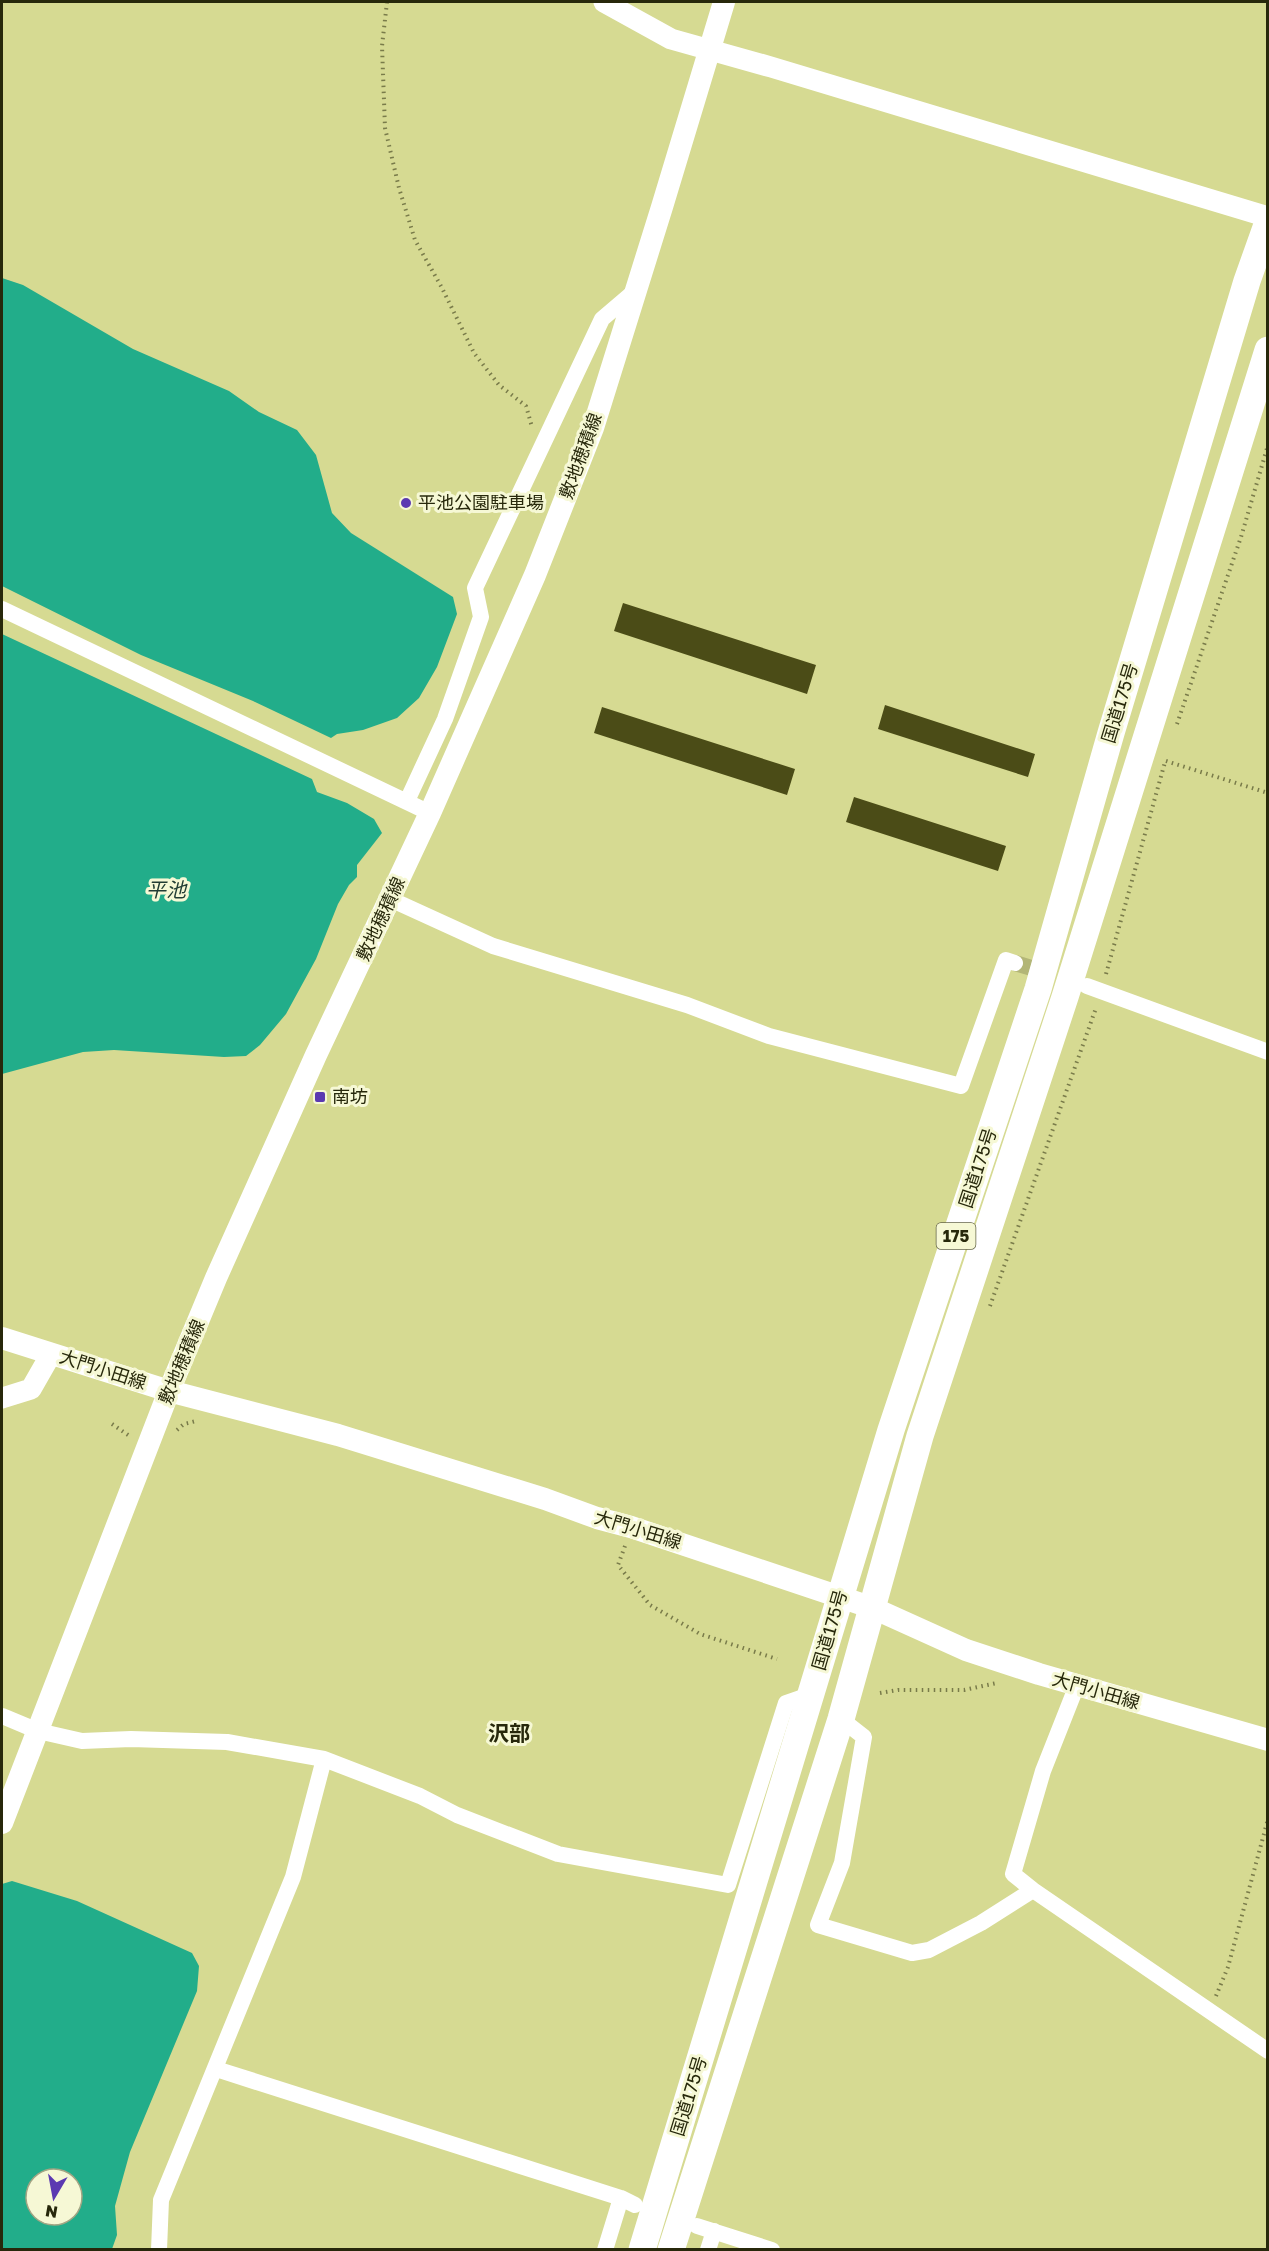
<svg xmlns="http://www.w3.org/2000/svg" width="1269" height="2251" viewBox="0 0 1269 2251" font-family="'Golos Text','Noto Sans JP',sans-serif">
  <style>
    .water { fill: #22ad8a; fill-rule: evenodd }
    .building { fill: #4b4c17 }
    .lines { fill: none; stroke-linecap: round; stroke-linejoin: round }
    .minor-tunnel { stroke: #b3b677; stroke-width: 16; stroke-dasharray: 16 8; stroke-linecap: butt }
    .path { stroke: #797b4a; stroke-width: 4; stroke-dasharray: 1.5 4.5; stroke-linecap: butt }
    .minor { stroke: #fff; stroke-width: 16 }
    .tertiary { stroke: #fff; stroke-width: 21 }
    .secondary { stroke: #fff; stroke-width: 22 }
    .trunk { stroke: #fff; stroke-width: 27 }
    .poi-dot { fill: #5b39b1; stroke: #f6f8d5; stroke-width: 2 }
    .labels { text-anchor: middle; stroke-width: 6; stroke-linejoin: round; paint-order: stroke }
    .shield { fill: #f6f8d5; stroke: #656648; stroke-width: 1.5 }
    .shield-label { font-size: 16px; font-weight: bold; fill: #27280b }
    .street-label { font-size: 18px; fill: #27280b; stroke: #f6f8d5 }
    .poi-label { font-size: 18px; fill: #27280b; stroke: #f6f8d5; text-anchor: start }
    .water-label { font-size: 20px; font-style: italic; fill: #223d34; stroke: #f6f8d5 }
    .quarter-label { font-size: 21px; font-weight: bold; fill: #27280b; stroke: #f6f8d5 }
  </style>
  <rect width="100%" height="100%" fill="#d6da92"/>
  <!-- water -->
  <path class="water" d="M2 278 23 285 133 349 229 391 259 412 297 430 316 455 332 513 351 533 453 597 457 614 437 667 419 698 397 718 363 730 337 734 331 738 253 701 141 655 2 586Z
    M2 634 312 779 317 792 347 803 374 819 382 833 357 865V877L349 885 338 904 316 959 286 1014 260 1045 246 1056 224 1057 114 1050 83 1052 2 1074Z
    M12 1881 77 1901 192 1953 199 1966 197 1991 130 2152 115 2206 117 2235 112 2249H2V1884ZM36 2179H72V2215H36Z"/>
  <!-- building -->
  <path class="building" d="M623 603 816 665 807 694 614 631Z
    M885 705 1035 754 1028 777 878 729Z
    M602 707 795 769 787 795 594 733Z
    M854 797 1006 846 998 871 846 822Z"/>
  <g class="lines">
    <!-- minor-tunnel -->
    <path class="minor-tunnel" d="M1015 963 1051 974"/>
    <!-- path -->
    <path class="path" d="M387 2 382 46 385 128 399 188 415 240 442 288 474 353 499 385 526 406 532 427
      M1177 724 1241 537 1268 445
      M1166 761 1268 793
      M1106 974 1165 762
      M990 1306 1096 1008
      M112 1424 131 1437
      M177 1430 184 1424 196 1421
      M625 1546 618 1565 650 1605 700 1634 777 1659
      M880 1693 898 1690H964L997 1683
      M1216 1996 1228 1967 1268 1819"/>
    <!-- minor -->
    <path class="minor" d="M2 609 430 813
      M407 801 445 719 481 617 475 588 602 319 636 290
      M390 899 493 946 687 1005 769 1036 961 1086 1006 960 1015 963
      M1087 986 1268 1052
      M1077 1685 1043 1771 1013 1874 1033 1890 1268 2051
      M2 1716 38 1731 82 1741 131 1739 227 1742 324 1759 420 1796 457 1815 558 1854 728 1885 786 1703 812 1694
      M841 1719 864 1737 842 1863 818 1925 912 1953 929 1950 981 1923 1033 1890
      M216 2069 621 2198 635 2205
      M697 2226 772 2250
      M159 2250 161 2200 293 1877 324 1759
      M605 2250 621 2198
      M708 2250 714 2231"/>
    <!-- tertiary -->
    <path class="tertiary" d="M604 2 671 39 771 67 1268 217
      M2 1398 31 1389 51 1354"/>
    <!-- secondary -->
    <path class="secondary" d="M2 1338 169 1391 338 1435 545 1499 597 1518 631 1527 873 1608 966 1650 1039 1674 1268 1740
      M2 1823 169 1391 216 1278 316 1055 430 813 535 575 593 428 662 207 724 2"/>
    <!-- trunk -->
    <path class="trunk" d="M642 2250 891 1430 1038 989 1111 733 1247 281 1268 222
      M671 2250 841 1719 920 1436 1065 997 1268 350"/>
  </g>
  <!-- markers -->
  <g class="poi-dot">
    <circle cx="406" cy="503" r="6"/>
    <rect x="314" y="1091" width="12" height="12" rx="3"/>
  </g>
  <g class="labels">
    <!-- shield labels -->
    <rect class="shield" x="936.5" y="1223" width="39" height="26" rx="4.5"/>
    <g class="shield-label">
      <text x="956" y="1242">175</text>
    </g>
    <!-- street labels -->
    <g class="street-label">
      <text transform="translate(581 456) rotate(-70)" y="6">敷地穂積線</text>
      <text transform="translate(1120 703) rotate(-73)" y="6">国道175号</text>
      <text transform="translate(381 919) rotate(-65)" y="6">敷地穂積線</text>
      <text transform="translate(978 1168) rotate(-72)" y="6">国道175号</text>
      <text transform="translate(182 1362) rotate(-67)" y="6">敷地穂積線</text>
      <text transform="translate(103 1370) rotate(18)" y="6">大門小田線</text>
      <text transform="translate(638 1530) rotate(17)" y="6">大門小田線</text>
      <text transform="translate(830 1630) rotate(-74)" y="6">国道175号</text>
      <text transform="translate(1096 1691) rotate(16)" y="6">大門小田線</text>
      <text transform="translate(689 2096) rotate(-73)" y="6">国道175号</text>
    </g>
    <!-- poi labels -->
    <g class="poi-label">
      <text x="418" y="509">平池公園駐車場</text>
      <text x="332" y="1103">南坊</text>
    </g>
    <!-- water labels -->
    <g class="water-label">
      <text x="166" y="897">平池</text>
    </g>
    <!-- quarter labels -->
    <g class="quarter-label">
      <text x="509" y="1741">沢部</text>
    </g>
  </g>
  <!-- border -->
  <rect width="1269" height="2251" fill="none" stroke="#27280b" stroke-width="6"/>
  <!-- north arrow -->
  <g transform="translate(54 2197) rotate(190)"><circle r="28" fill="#f6f8d5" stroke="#a3a584" stroke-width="1.5"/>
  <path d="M0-4.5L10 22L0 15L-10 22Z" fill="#5b39b1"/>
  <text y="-9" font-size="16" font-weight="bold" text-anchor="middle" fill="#27280b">N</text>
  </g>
</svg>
